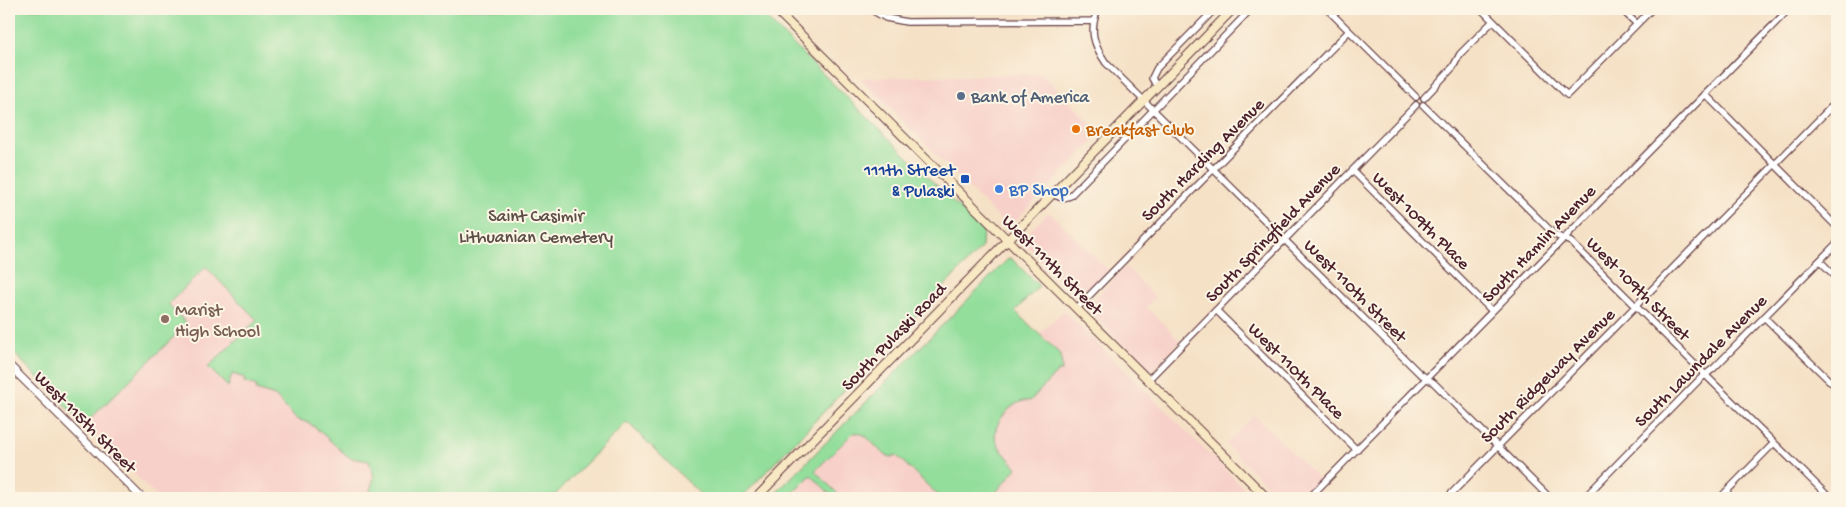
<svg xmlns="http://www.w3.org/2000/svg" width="1846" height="507" viewBox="0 0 1846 507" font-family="'Gochi Hand',sans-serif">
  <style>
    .built { fill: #f7d0c9 }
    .green { fill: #93de9b; stroke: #6e7e63 }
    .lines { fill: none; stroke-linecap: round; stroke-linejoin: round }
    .minor-casing { stroke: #643c42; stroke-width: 8 }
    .tertiary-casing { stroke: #643c42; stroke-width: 9 }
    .secondary-casing { stroke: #643c42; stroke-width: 10 }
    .minor { stroke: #fff; stroke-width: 5.5 }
    .tertiary { stroke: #fff; stroke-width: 7 }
    .secondary { stroke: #f8e8c3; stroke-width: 8 }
    .service-dot { fill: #5c6f8a; stroke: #fcf5e5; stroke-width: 2 }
    .food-dot { fill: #e8710a; stroke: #fcf5e5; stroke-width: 2 }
    .transit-dot { fill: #1a4fb4; stroke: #fcf5e5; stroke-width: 2 }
    .shop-dot { fill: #3f7fe0; stroke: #fcf5e5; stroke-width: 2 }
    .education-dot { fill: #8d6e63; stroke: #fcf5e5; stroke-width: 2 }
    .labels { text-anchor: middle; stroke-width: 4; stroke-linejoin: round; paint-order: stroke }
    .service-label { font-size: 18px; fill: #4e5e75; stroke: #fcf5e5; text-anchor: start }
    .food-label { font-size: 18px; fill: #c56008; stroke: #fcf5e5; text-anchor: start }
    .street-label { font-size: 18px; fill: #4a1f2b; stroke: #fcf5e5 }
    .transit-label { font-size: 18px; fill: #164399; stroke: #fcf5e5; text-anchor: end }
    .shop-label { font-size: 18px; fill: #366cbe; stroke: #fcf5e5; text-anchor: start }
    .park-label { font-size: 18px; fill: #5c4f47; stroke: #fcf5e5 }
    .education-label { font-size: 18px; fill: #785e54; stroke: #fcf5e5; text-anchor: start }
  </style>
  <rect width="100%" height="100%" fill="#fcf5e5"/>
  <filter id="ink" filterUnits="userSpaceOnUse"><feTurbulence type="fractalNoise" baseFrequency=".02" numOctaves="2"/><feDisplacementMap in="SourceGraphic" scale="10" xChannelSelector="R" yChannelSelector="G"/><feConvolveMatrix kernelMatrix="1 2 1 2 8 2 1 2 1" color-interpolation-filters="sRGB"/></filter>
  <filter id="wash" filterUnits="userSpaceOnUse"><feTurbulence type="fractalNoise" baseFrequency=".0096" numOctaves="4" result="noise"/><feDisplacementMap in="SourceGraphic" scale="20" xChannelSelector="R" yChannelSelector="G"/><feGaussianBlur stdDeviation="1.12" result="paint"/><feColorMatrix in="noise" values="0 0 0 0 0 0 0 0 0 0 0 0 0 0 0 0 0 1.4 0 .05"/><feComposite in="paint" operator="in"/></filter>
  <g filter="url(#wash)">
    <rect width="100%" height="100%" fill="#f5e1c6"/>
    <!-- built -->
    <path class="built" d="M1042 74 1101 133 1015 221 1010 223 1000 219 860 78Z
      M73 158 503 498H158L9 348V172Z
      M1049 212 1108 270 1079 300 1026 245V235Z
      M1008 259H1012L1039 286 1015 311 1039 334 1064 311 1254 498H771Z
      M1126 267 1155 297 1146 307 1180 341 1150 372 1086 307Z
      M1254 415 1324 484 1310 498H1280L1226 444Z"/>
    <!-- green -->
    <path class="green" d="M9 9H757L983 231 982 247 741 498H704L627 422 552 498H368L374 477 369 461 351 458 346 455 315 427 306 422 296 419 275 396 256 390 257 386 244 382 245 378 232 374 228 387 208 367 257 320 206 267 169 303 170 306 187 324 84 425 9 348Z
      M1008 259H1012L1039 286 1015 311 1061 355 1062 371H1058L1030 401C1015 397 990 425 996 440 999 450 1011 460 1017 468L991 498H941L896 455 892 457C876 455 870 430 853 433L815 471 842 498H834L811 475 788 498H771Z"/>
  </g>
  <g filter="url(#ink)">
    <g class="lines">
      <!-- minor casing -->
      <g class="minor-casing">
        <path id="minor" d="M870 9 886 18 907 22 1093 21
          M1098 9C1089 30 1093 44 1106 63L1419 373 1434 383 1550 498
          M1327 9 1416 97
          M1481 9 1567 95 1652 9
          M1621 9 1637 24
          M1157 87 1152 78 1157 68 1215 9
          M1705 94 1837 227
          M1424 98 1453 67 1460 54 1493 21
          M1423 105 1555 235 1571 242 1830 498
          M1353 171 1492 311
          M1052 194 1062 198 1070 196 1251 9
          M1820 261 1837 278
          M1077 308 1349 31
          M1216 310 1357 450
          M1764 317 1837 388
          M1148 380 1416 105
          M1309 498 1789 9
          M1447 498 1837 101
          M1584 498 1700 379 1714 368 1837 243
          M1720 498 1774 443"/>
      </g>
      <!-- tertiary casing -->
      <g class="tertiary-casing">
        <path id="tertiary" d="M9 365 142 498"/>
      </g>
      <!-- secondary casing -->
      <g class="secondary-casing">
        <path id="secondary" d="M775 9 1267 498
          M756 498 1233 9"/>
      </g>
      <!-- minor -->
      <use href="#minor" class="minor"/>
      <!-- tertiary -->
      <use href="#tertiary" class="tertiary"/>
      <!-- secondary -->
      <use href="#secondary" class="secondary"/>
    </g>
  </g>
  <!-- markers -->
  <circle class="service-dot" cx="961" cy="96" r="5"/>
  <circle class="food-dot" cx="1076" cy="129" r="5"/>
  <rect class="transit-dot" x="960" y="174" width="10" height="10" rx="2.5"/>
  <circle class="shop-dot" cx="999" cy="189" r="5"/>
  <circle class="education-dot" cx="165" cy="319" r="5"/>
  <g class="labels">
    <!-- service labels -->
    <g class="service-label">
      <text x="971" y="102">Bank of America</text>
    </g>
    <!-- food labels -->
    <g class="food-label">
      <text x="1086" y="135">Breakfast Club</text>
    </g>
    <!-- street labels -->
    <g class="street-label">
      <text transform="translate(1202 159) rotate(-45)" y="6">South Harding Avenue</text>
      <text transform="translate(1422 220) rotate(45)" y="6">West 109th Place</text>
      <text transform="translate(1272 232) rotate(-46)" y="6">South Springfield Avenue</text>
      <text transform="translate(1538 243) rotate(-46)" y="6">South Hamlin Avenue</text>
      <text transform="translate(1053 264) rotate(45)" y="6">West 111th Street</text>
      <text transform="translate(1639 288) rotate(45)" y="6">West 109th Street</text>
      <text transform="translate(1356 290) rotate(45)" y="6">West 110th Street</text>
      <text transform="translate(893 336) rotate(-46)" y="6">South Pulaski Road</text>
      <text transform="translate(1700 360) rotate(-45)" y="6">South Lawndale Avenue</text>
      <text transform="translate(1297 370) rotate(45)" y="6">West 110th Place</text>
      <text transform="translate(1547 375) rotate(-45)" y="6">South Ridgeway Avenue</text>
      <text transform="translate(86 421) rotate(45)" y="6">West 115th Street</text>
    </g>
    <!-- transit labels -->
    <g class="transit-label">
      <text x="955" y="175">111th Street<tspan x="955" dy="21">&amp; Pulaski</tspan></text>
    </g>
    <!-- shop labels -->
    <g class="shop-label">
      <text x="1009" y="195">BP Shop</text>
    </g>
    <!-- park labels -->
    <g class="park-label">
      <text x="536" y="221">Saint Casimir<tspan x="536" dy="21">Lithuanian Cemetery</tspan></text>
    </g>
    <!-- education labels -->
    <g class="education-label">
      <text x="175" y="315">Marist<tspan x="175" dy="21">High School</tspan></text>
    </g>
  </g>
  <!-- margin -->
  <rect width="1846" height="507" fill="none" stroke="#fcf5e5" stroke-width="30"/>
</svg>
